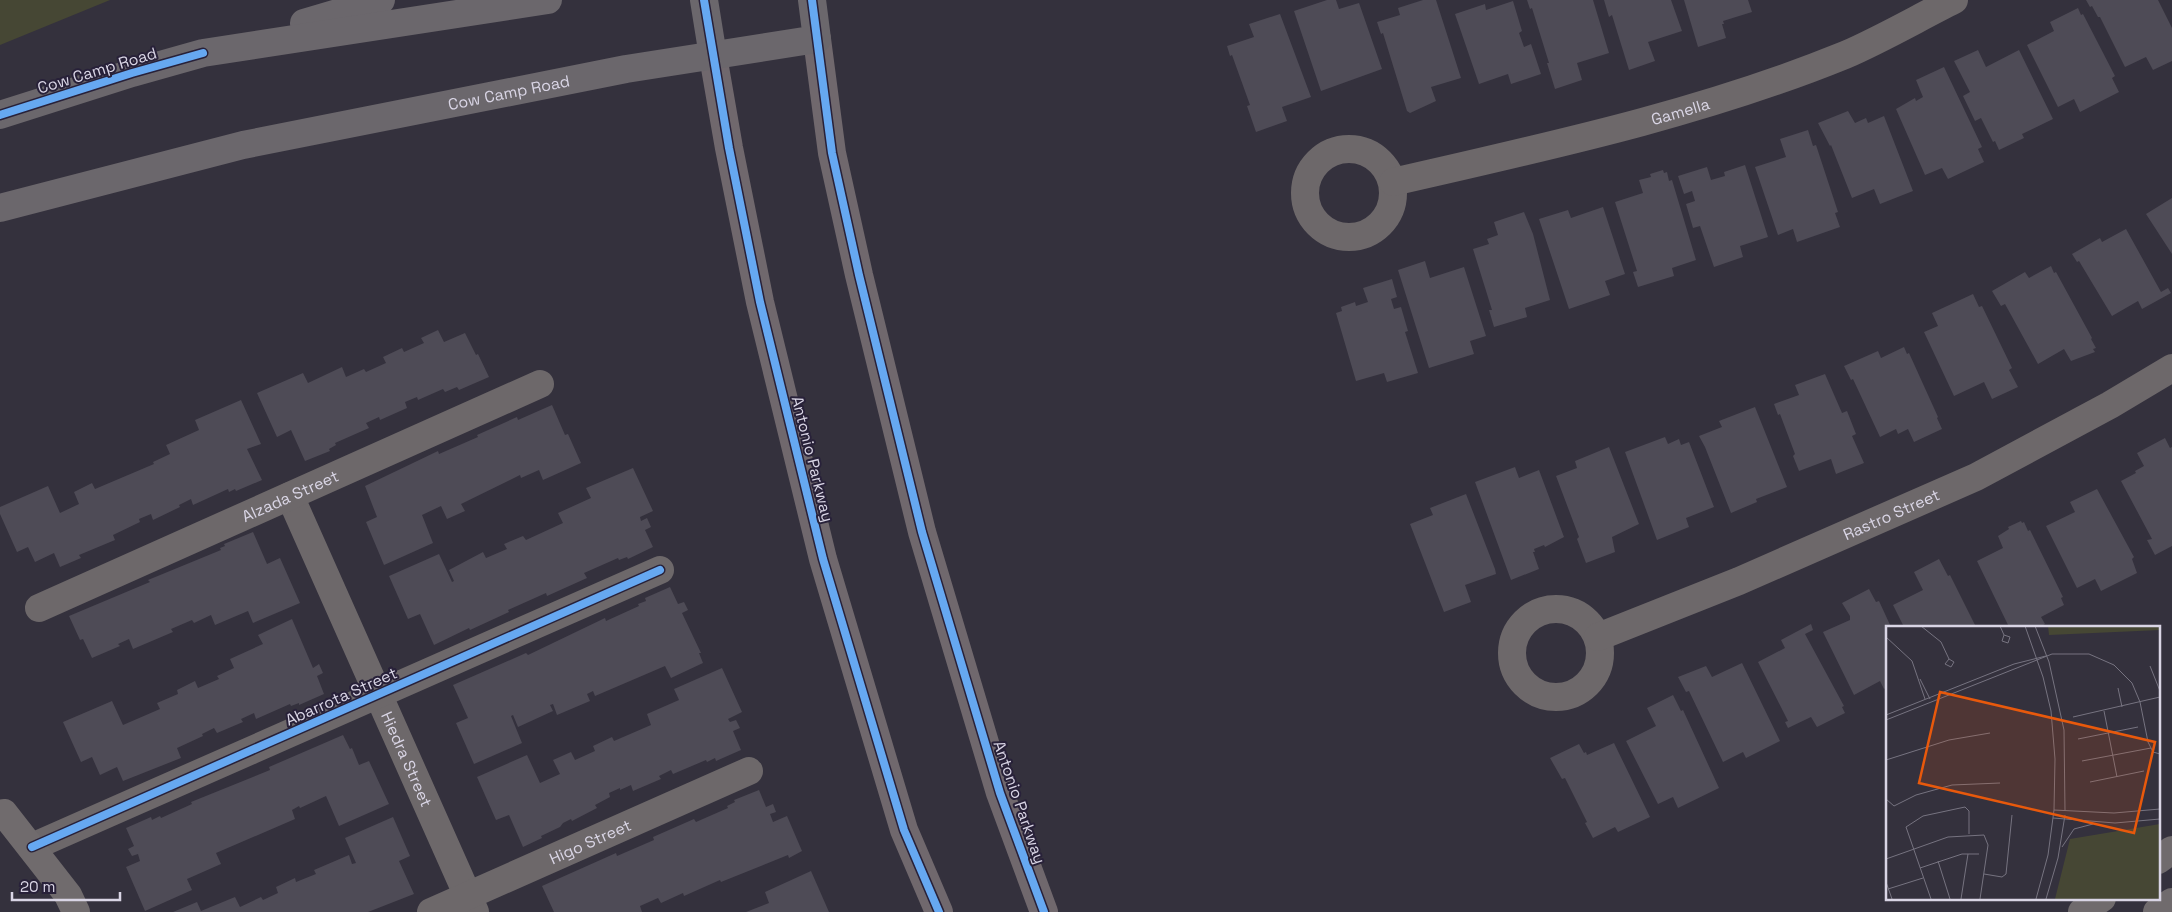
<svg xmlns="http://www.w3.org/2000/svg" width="2172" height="912" viewBox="0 0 2172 912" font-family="'Space Grotesk',sans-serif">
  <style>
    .green { fill: #464734 }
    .building { fill: #4e4b56 }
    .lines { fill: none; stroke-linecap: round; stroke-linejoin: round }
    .street { stroke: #6d686a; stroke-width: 28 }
    .secondary { stroke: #706b6d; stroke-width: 28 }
    .primary { stroke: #70686d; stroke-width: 28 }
    .highway { stroke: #6b676c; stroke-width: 28 }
    .cycleway-casing { stroke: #282139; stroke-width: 11 }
    .cycleway { stroke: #66a8f1; stroke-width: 8 }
    .labels { text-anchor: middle; stroke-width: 4; stroke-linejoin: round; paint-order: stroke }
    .street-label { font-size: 16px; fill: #d9d5e5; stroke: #282139 }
    .inset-road { fill: none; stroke: #767380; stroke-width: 1 }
    .view { fill: #e8590c; fill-opacity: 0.15; stroke: #e8590c; stroke-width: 2.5 }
    .inset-edge { fill: none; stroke: #d9d5e5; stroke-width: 2.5 }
  </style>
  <rect width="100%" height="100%" fill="#34313d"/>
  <!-- green -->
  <path class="green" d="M0 0H110L0 45Z"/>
  <!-- building -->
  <path class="building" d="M1327 0H1336L1339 9 1359 3 1382 69 1321 91 1294 11Z
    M1423 0H1436L1461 78 1431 87 1436 101 1410 113 1407 111 1383 33 1381 34 1377 22 1400 15 1398 8Z
    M1527 0H1593L1609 53 1577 63 1582 80 1555 89 1547 63H1549L1532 8 1530 9Z
    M1604 0H1671L1682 31 1648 42 1655 61 1629 70 1612 15 1609 17Z
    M1684 0H1748L1752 12 1723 21 1724 24H1722L1726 38 1698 47Z
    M2086 0H2158L2172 28V61L2153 70 2146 57 2125 67 2100 17H2098L2092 6 2090 7Z
    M1513 1 1522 31 1519 33 1524 47 1531 44 1541 74 1511 84 1508 74 1479 84 1455 14 1485 4 1486 10Z
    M2078 8 2081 15 2083 14 2115 76 2112 78 2119 92 2080 112 2074 99 2058 107 2027 45 2054 31 2050 22Z
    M1280 14 1311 97 1282 107 1287 121 1256 132 1247 106 1250 105 1232 55 1230 56 1227 46 1254 37 1249 24Z
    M1978 50 1986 67 2019 50 2053 119 2022 134 2024 138 1999 150 1995 141 1993 142 1981 118 1975 121 1963 96 1970 92 1954 61Z
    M1944 67 1982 147 1978 149 1984 162 1948 179 1942 168 1925 175 1896 109 1915 98 1916 101 1923 97 1916 80Z
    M1848 111 1855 123 1866 118 1868 123 1884 116 1913 191 1880 204 1874 189 1852 198 1831 145 1830 146 1818 123Z
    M1808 130 1813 146 1816 145 1838 212 1835 213 1840 227 1797 242 1793 229 1778 235 1755 167 1786 157 1780 139Z
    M1745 165 1768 237 1740 246 1743 257 1714 267 1700 226 1693 228 1686 204 1695 201 1692 191 1684 194 1678 176 1707 167 1711 180 1725 176 1724 172Z
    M1663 170 1664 173 1667 172 1669 181 1672 180 1696 260 1672 268 1674 276 1638 287 1633 272 1637 271 1615 202 1643 193 1639 180 1651 177 1650 174Z
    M2172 198V254L2146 214Z
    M1603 207 1625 274 1605 281 1610 295 1569 309 1539 219 1568 210 1571 218Z
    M1524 212 1533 234 1550 300 1525 308 1527 317 1494 327 1489 310H1492L1473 249 1489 244 1487 239 1498 235 1494 222Z
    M2126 229 2161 292 2168 288 2171 293 2142 309 2138 301 2112 316 2079 261 2077 262 2072 254 2100 238 2102 242Z
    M1425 261 1430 278 1464 267 1486 336 1470 341 1474 354 1429 368 1398 270Z
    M2051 266 2054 273 2056 272 2092 338 2091 339 2096 348 2093 349 2095 352 2071 361 2064 349 2038 364 2005 304 2001 306 1992 291 2025 272 2029 278Z
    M1392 279 1397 297 1391 299 1394 309 1401 307 1408 331 1405 332 1418 373 1387 382 1384 373 1356 381 1336 313 1342 311 1341 307 1355 302 1356 306 1368 302 1363 288Z
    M1973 294 1979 307 1982 306 2012 368 2009 370 2018 387 1992 399 1984 382 1954 396 1924 332 1938 326 1932 313Z
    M438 330 444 342 465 333 476 355 478 354 489 377 459 390 457 387 445 392 443 389 418 400 417 397 405 402 407 408 380 420 379 417 366 423 369 428 335 443 336 445 329 449 330 451 305 461 291 430 277 437 257 393 303 373 308 383 342 367 346 377 364 369 366 372 386 363 383 357 402 348 404 352 424 343 421 338Z
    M1904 347 1907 354 1909 353 1938 417 1937 418 1942 429 1914 442 1908 429 1898 434 1896 429 1880 437 1853 379 1851 380 1844 366 1878 351 1881 358Z
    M1825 374 1842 413 1847 411 1856 434 1852 436 1864 463 1836 474 1831 459 1799 471 1793 456 1795 454 1780 414 1778 415 1774 404 1799 395 1795 385Z
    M241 400 261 444 247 449 262 480 236 491 235 489 229 492 228 489 193 505 191 499 179 505 180 507 153 520 151 514 139 519 140 522 113 535 115 540 79 555 81 558 60 567 54 553 35 562 28 547 17 552 0 514V507L48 486 60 513 79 504 74 492 92 483 95 489 154 464 153 462 170 454 166 445 199 430 195 420Z
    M552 405 565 435 568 434 581 463 543 480 539 470 521 478 520 475 461 504 465 511 447 519 441 506 422 515 433 543 384 565 366 522 377 517 365 486 438 451 439 454 478 437 477 435 517 417 518 420Z
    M1755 407 1787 487 1756 499 1757 502 1731 513 1705 447 1699 436 1722 427 1719 421Z
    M1665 437 1668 444 1679 439 1681 445 1689 442 1714 507 1686 518 1689 527 1657 540 1625 452Z
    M2165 438 2170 448 2172 447V546L2155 555 2147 540 2152 539 2121 481 2136 473 2135 471 2144 466 2137 453Z
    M1609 447 1639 524 1612 537 1615 552 1586 563 1577 539 1579 537 1556 476 1577 468 1575 461Z
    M1515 467 1519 478 1539 470 1564 537 1545 547 1544 545 1534 549 1535 552H1533L1539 569 1511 580 1475 482Z
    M633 468 653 511 640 517 641 521 647 518 651 527 645 530 653 547 628 559 627 557 619 560 618 558 584 573 587 578 547 596 546 593 508 610 509 612 470 630 469 628 434 645 420 614 408 619 389 576 439 554 452 582 454 581 449 570 483 552 486 558 507 549 504 544 523 536 526 540 563 523 558 513 591 498 586 488Z
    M2097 489 2134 557 2132 559 2137 573 2101 591 2095 579 2077 588 2046 526 2075 512 2070 502Z
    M1466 494 1495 569 1496 574 1465 585 1471 602 1444 612 1410 524 1433 515 1430 508Z
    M2021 521 2022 523 2024 522 2028 531 2030 530 2063 597 2061 598 2064 605 2041 617 2045 624 2040 627H2009L1977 561 2003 548 1998 536 2009 529 2008 527Z
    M253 532 267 564 280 558 300 603 253 623 248 611 215 625 211 615 194 623 192 620 171 629 173 632 133 649 129 639 118 644 120 646 92 658 83 639 80 640 69 616 150 582 148 580 221 550 220 548 225 546 224 544Z
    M1939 559 1948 576 1950 575 1976 627H1904L1893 605 1923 590 1914 572Z
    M670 587 678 604 684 602 688 610 682 613 701 653H699L703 663 671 678 665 666 595 696 593 691 587 694 590 701 557 715 553 704 550 705 553 711 518 727 513 715 511 716 522 743 474 764 456 723 468 718 453 685 526 653 528 655 605 618 606 621 639 606 638 604 646 601 645 598Z
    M1869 589 1876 602 1879 601 1891 627H1887V687L1884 689 1880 681 1854 695 1823 632 1850 620V616L1842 603Z
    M292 619 313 668 319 664 323 673 317 676 324 694 299 705V703L291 706 290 704 256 719 254 713 241 719 243 722 217 733 214 728 202 734 203 736 177 748 181 758 123 781 117 767 100 775 92 757 81 762 63 722 112 701 123 725 160 709 157 703 178 694 177 690 195 681 198 688 219 679 217 676 234 668 230 659 263 644 258 635Z
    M1811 624 1813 630 1805 634 1844 706 1842 707 1845 713 1817 727 1811 717 1788 728 1785 722 1788 721 1758 662 1785 648 1781 640Z
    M1742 663 1780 741 1746 758 1743 752 1723 762 1689 691 1686 692 1678 677 1706 666 1712 677Z
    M722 668 742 712 728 719 730 722 736 720 740 728 733 731 741 750 716 761 715 758 707 762 706 760 673 774 671 770 659 776 661 779 633 791 631 785 620 790V788L609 793 610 797 595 805 597 808 572 821 571 819 563 823 560 827 541 836 542 838 523 847 509 815 496 820 477 777 527 755 540 783 560 774 553 760 571 752 575 760 595 751 593 746 612 737 614 741 651 725 647 714 679 700 674 689Z
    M1673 695 1681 711 1683 710 1719 788 1678 808 1673 797 1658 804 1626 741 1656 726 1647 708Z
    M343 735 350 749 352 748 359 765 369 761 389 804 339 826 326 796 300 808 299 806 292 810 295 819 216 853 221 864 187 879 192 890 145 911 126 867 140 861 138 854 132 856 128 849 134 846 126 828 151 817 152 820 160 816 161 818 192 804 191 802 270 770 269 767Z
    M1614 743 1650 817 1618 832 1615 827 1593 838 1585 823 1587 822 1565 778 1562 779 1550 758 1579 744 1584 753 1586 752 1587 755Z
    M759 790 766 807 773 804 776 812 770 814 773 822 787 816 802 851 789 858 788 855 721 882 720 880 684 896 683 893 661 903 658 898 640 906 642 912H554L542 886 616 853 617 856 654 840 653 837 694 819 696 822 728 808 727 806 735 802 734 800Z
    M393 817 410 856 399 861 414 894 368 912H173L197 902 201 911 235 897 240 907 261 897 263 900 278 893 276 887 295 878 296 882 316 874 314 870 349 855 352 864 356 863 345 838Z
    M811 871 829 912H746L769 903 765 892Z"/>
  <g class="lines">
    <!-- street -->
    <g class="street">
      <circle cx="1349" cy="193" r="44"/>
      <path id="s1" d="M1393 182C1545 147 1700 114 1845 55 1882 39 1918 18 1954 0"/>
      <path id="s2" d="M290 496 475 912"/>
      <path id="s3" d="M39 608 540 384"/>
      <circle cx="1556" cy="653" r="44"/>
      <path id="s4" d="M1598 637 1739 581 1976 477 2110 405 2172 368"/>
      <path d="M32 847 660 570"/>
      <path id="s5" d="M431 912 749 771"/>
    </g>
    <!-- secondary -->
    <path class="secondary" d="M4 813 68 895 76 912
      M2158 860 2172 850
      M2082 912 2102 898
      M2157 912 2172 902"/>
    <!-- primary -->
    <path class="primary" d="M817 39 832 153 859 275 922 532 1000 793 1044 912
      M713 56 729 148 760 302 823 559 904 830 939 912"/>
    <!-- highway -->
    <g class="highway">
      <path d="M704 0 713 56"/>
      <path d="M304 23 381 0"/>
      <path d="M0 115 132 73 203 53 548 0"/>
      <path id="s6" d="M0 208 243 145 626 69 817 39 812 0"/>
    </g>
    <!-- cycleway casing -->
    <g class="cycleway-casing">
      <path id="cycleway" d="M704 0 729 148 760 302 823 559 904 830 939 912
        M812 0 832 153 859 275 922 532 1000 793 1044 912
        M0 115 132 73 203 53
        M32 847 660 570"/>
    </g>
    <!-- cycleway -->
    <use href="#cycleway" class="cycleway"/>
  </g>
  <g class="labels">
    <!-- street labels -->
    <g class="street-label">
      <text transform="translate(97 70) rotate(-17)" y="6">Cow Camp Road</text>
      <text dy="6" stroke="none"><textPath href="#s6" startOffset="522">Cow Camp Road</textPath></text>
      <text dy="6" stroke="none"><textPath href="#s1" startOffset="296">Gamella</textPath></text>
      <text transform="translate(813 459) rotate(76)" y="6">Antonio Parkway</text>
      <text dy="6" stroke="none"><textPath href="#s3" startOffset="275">Alzada Street</textPath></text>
      <text dy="6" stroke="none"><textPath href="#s4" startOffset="318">Rastro Street</textPath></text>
      <text transform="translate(341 696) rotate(-24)" y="6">Abarrota Street</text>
      <text dy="6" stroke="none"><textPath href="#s2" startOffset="288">Hiedra Street</textPath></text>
      <text transform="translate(1020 802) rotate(71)" y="6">Antonio Parkway</text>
      <text dy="6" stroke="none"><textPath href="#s5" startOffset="174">Higo Street</textPath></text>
    </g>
  </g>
  <!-- overview -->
  <g transform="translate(1886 626)">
    <rect width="274" height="274" fill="#34313d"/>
    <path d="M274 0V4L163 9 162 0ZM274 198V273H169L184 213Z" fill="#464734"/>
    <path class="inset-road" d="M35 0 55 16 63 33 68 36 65 41 59 38 63 33M114 0 118 9 124 11 122 17 116 15 118 9M139 0 157 51 165 85 169 133 168 184M149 0 163 36 178 104 179 185M0 11 26 35 39 73M264 40 274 65M34 53 44 73M232 62 236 81M218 85 231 151M0 89 128 38 160 30M187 91 274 71M0 94 166 28H203L228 39 246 57 254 76 262 116 267 126 274 128M192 113 252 101M0 134 63 114 104 107M196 135 265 122M204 156 258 145M0 173 8 180 30 169 66 159 114 157M167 192 229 197 274 193M176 221 188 203 207 198M0 233 62 211 98 209 102 219 94 273M52 235 64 273M34 242 76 228H93M98 248 116 251 120 248 126 189M0 256 6 273M2 263 37 252M45 273 20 201 37 190 79 181 83 185V208M75 273 82 228M150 273 162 229 168 184 228 187 274 183M160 273 172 232 179 189"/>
    <path class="view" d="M54 66 269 116 248 207 33 157Z"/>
    <rect width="274" height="274" class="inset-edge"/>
  </g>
  <!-- scale -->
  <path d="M12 892v8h108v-8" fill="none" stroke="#d9d5e5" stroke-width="2.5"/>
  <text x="20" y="892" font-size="15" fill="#d9d5e5" stroke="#282139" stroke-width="4" paint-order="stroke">20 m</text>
</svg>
